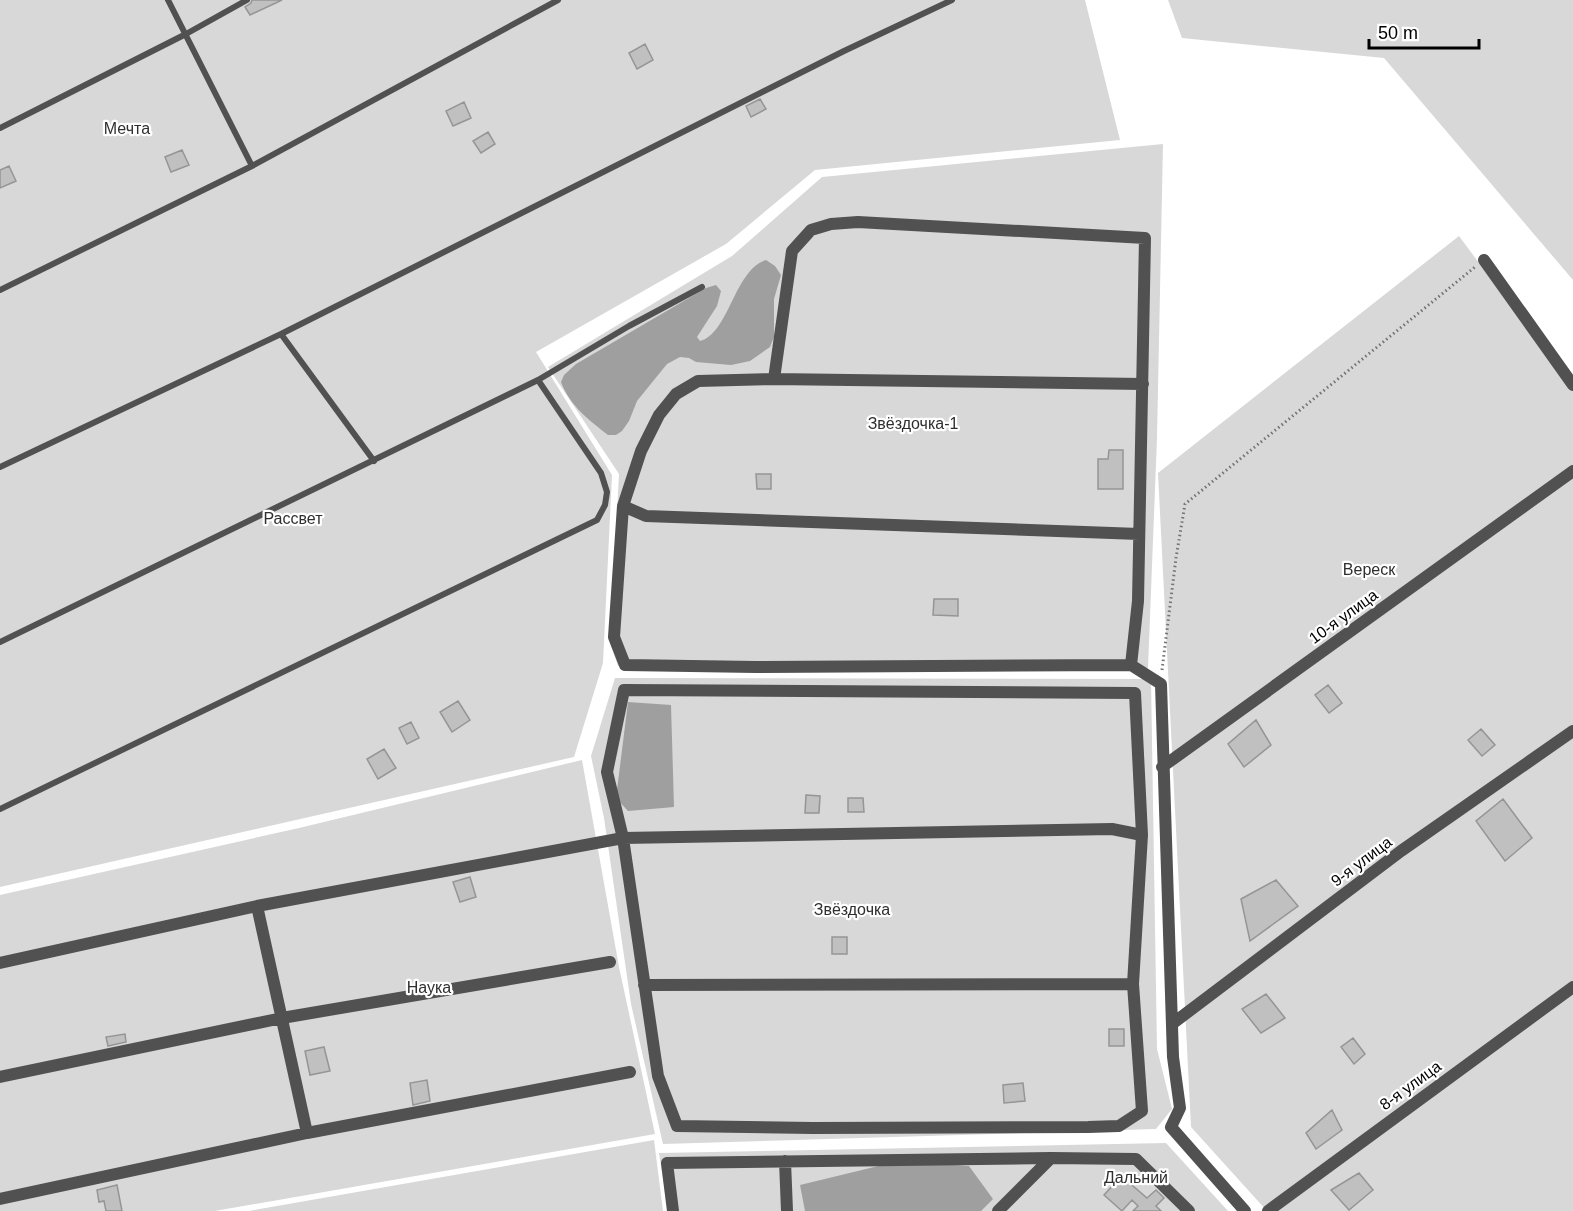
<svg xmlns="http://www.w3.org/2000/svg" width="1573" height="1211" viewBox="0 0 1573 1211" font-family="Helvetica,sans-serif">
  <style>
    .green { fill: #d8d8d8 }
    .water { fill: #9f9f9f }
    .building { fill: #c0c0c0; stroke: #959595; stroke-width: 1.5 }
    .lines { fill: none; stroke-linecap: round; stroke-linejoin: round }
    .path { stroke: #737373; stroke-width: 3; stroke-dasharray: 1.5 3; stroke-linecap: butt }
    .service { stroke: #515151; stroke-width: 6 }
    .minor { stroke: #515151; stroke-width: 12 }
    .labels { text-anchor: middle; stroke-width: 4.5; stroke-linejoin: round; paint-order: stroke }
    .park-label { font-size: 16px; fill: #2f2f2f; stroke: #fff }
    .street-label { font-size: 16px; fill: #000; stroke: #fff }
  </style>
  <rect width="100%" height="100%" fill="#fff"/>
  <!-- green -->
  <path class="green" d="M0 0H1085L1120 140 815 170 726 244 536 352 612 475 603 663 574 757 0 887Z
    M1168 0H1573V280L1384 58 1182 38Z
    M1163 144 1157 438 1148 668 618 666 610 643 619 474 548 367 732 256 822 177Z
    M1459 236 1573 390V1211H1267L1191 1127 1158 473Z
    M615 678 1151 679 1157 1049 1172 1109 1156 1129 663 1144 631 1004 604 818 591 756Z
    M582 760 619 967 655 1134 215 1211H0V895L299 828Z
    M654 1140 663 1211H249Z
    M1166 1143 1228 1211H668L659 1153Z"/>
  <!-- water -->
  <path class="water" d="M766 260 775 266 781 275 774 299V337L770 347 750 361 731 365 696 362 689 358 680 357 667 364 637 401 629 421 622 431 616 435H608C589 420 570 406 561 382L564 375 576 364 706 288 716 285 721 291 717 306 697 337 700 341C729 334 734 270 766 260Z
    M628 702 671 705 674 807 628 811 616 798Z
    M899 1161 969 1166 993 1199 981 1211H805L800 1185Z"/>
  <!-- building -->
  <path class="building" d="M252 0H282L250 15 245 7 251 3Z
    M645 44 653 60 637 69 629 53Z
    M760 99 766 109 751 117 746 106Z
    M464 102 471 118 453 126 446 111Z
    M488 132 495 144 481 153 473 141Z
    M182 150 189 165 171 172 165 157Z
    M9 166 16 181 0 188V170Z
    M1109 450H1123V489H1098V459H1108Z
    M756 474H771V489H757Z
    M934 599H958V616L933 615Z
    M1328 685 1342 703 1329 713 1315 695Z
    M458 701 470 720 452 732 440 712Z
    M1256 720 1271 745 1244 767 1228 744Z
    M411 722 419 738 407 744 399 728Z
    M1481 729 1495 745 1482 756 1468 740Z
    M384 749 396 768 378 779 367 759Z
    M806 795 820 796 819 813H805Z
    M848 798H863L864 812H848Z
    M1503 799 1532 838 1505 861 1476 821Z
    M470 877 476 897 460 902 453 882Z
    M1276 880 1298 906 1250 941 1241 899Z
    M832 937H847V954H832Z
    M1266 994 1285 1018 1261 1033 1242 1009Z
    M1109 1029H1124V1046H1109Z
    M125 1034 126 1042 108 1046 106 1037Z
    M1353 1038 1365 1054 1354 1064 1341 1047Z
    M324 1047 330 1071 310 1075 305 1051Z
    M427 1080 430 1101 413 1105 410 1083Z
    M1023 1083 1025 1101 1004 1103 1003 1085Z
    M1332 1110 1342 1130 1316 1149 1306 1133Z
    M1118 1173 1147 1198 1156 1190 1164 1198 1156 1206 1161 1211H1133L1138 1206 1132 1200 1122 1211 1104 1195 1116 1182 1112 1179Z
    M1359 1173 1373 1190 1349 1210 1331 1190Z
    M117 1185 122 1211H106L104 1201 99 1202 97 1190Z"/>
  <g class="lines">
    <!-- path -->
    <path class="path" d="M1162 670 1176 558 1185 504 1475 267"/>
    <!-- service -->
    <path class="service" d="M168 0 252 166
      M0 128 186 34 247 0
      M0 290 252 166 558 0
      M281 334 374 461
      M0 467 281 334 844 51 952 0
      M0 642 538 380 629 326 702 287
      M0 809 597 520 605 505 607 492 601 473 538 380"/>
    <!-- minor -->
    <path class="minor" d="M1484 260 1573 385
      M774 379 792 251 811 230 831 224 858 222 1145 238 1138 601 1131 665
      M1143 384 774 379 698 381 676 394 659 415 641 451 623 506 614 637 625 665 756 667 1131 665 1161 684 1173 1057 1180 1108 1171 1127 1245 1211
      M623 506 646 516 1139 534
      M624 690 1135 693 1142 835 1133 984 1142 1111 1119 1126 1088 1127 813 1128 677 1126 658 1076 623 838 607 772Z
      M1162 767 1573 471
      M257 906 307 1133
      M0 963 257 906 623 838 1112 829 1142 835
      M644 985 1133 984
      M1172 1024 1401 851 1573 731
      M0 1077 282 1018 610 962
      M785 1161 787 1211
      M0 1199 307 1133 630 1072
      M673 1211 667 1163 1051 1158 1136 1159 1189 1211
      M998 1211 1051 1158
      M1268 1211 1573 987"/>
  </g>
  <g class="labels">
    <!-- park labels -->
    <g class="park-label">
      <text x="127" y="134">Мечта</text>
      <text x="913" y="429">Звёздочка-1</text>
      <text x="293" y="524">Рассвет</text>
      <text x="1369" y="575">Вереск</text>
      <text x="852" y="915">Звёздочка</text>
      <text x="429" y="993">Наука</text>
      <text x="1136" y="1183">Дальний</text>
    </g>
    <!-- street labels -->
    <g class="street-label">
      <text transform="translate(1343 616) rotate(-36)" y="6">10-я улица</text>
      <text transform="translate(1361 861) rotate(-37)" y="6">9-я улица</text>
      <text transform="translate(1410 1085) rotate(-36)" y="6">8-я улица</text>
    </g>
  </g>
  <!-- scale -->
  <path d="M1369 39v9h110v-9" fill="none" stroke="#000000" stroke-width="3"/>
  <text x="1378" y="39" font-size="18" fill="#000000" stroke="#ffffff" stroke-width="4.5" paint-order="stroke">50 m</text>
</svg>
